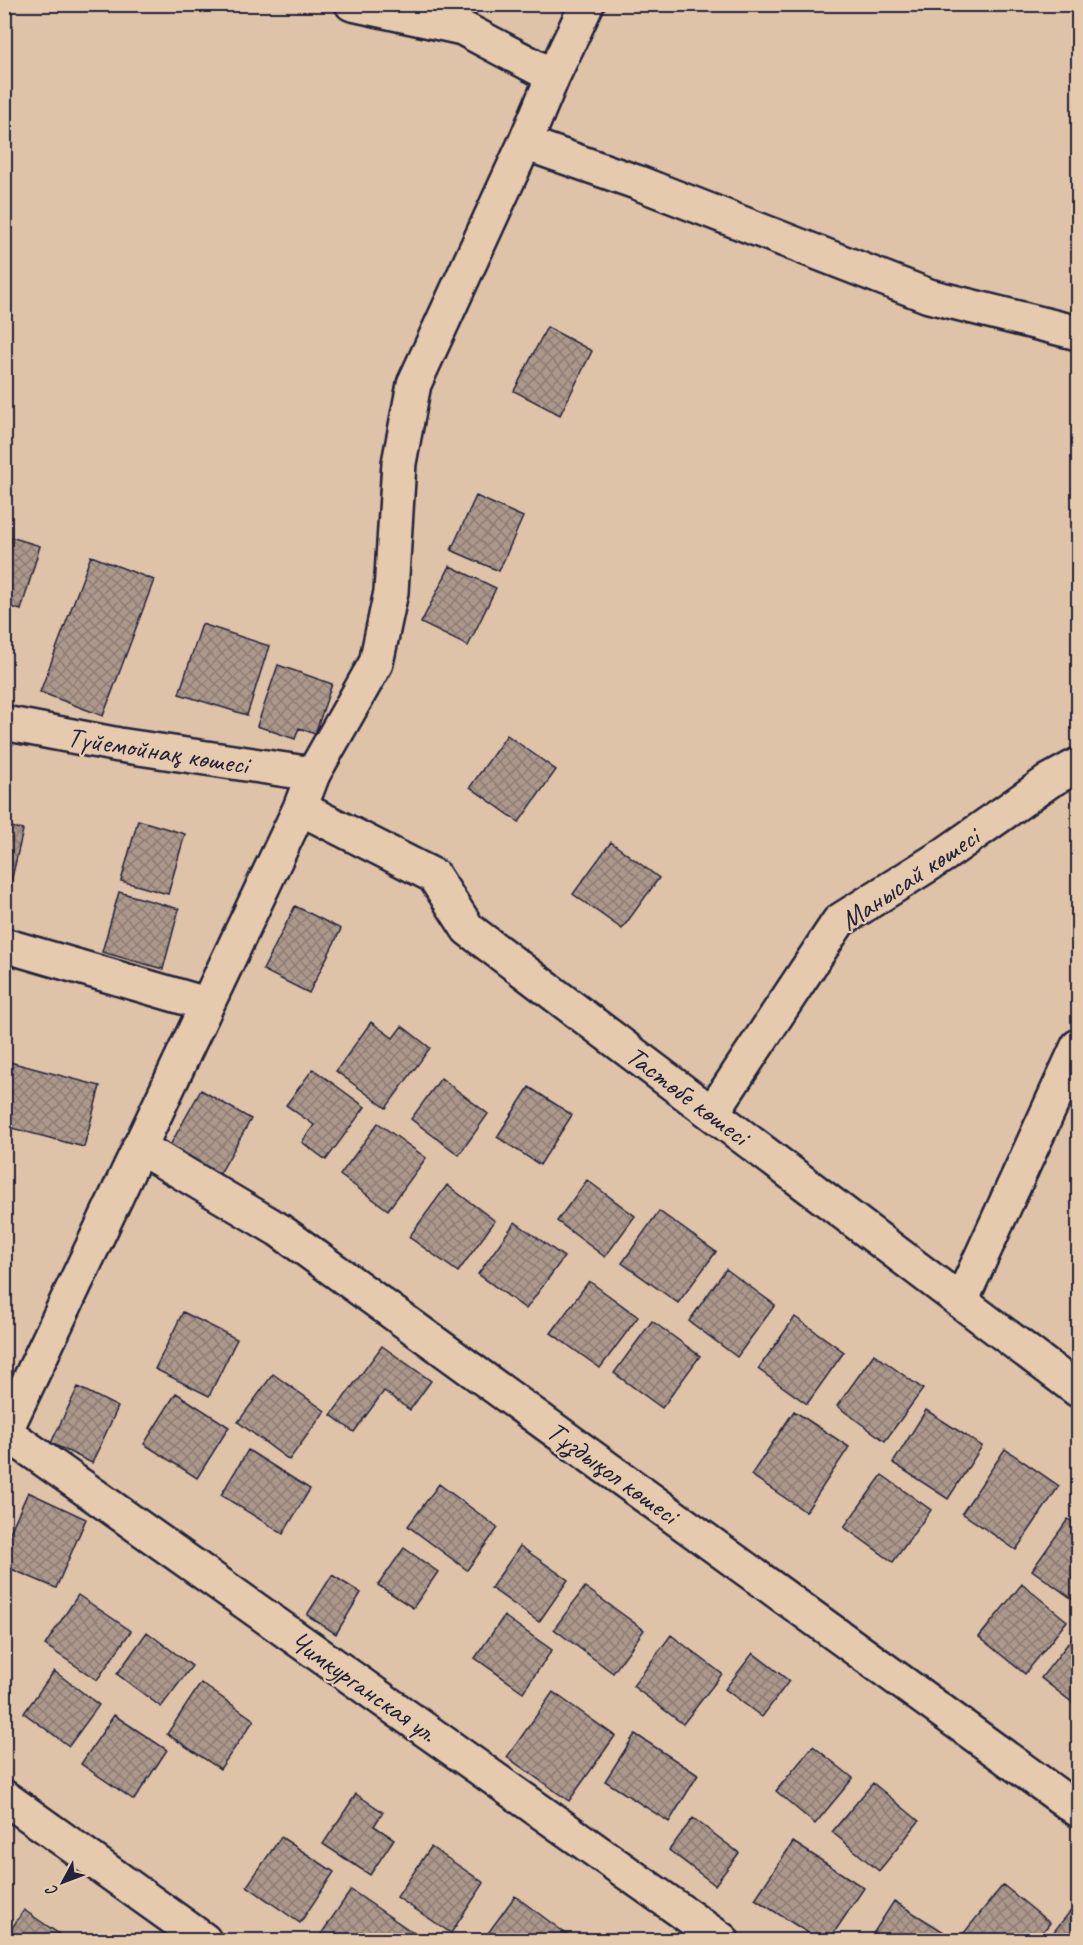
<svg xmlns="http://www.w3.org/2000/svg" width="1083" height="1945" viewBox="0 0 1083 1945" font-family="Caveat,sans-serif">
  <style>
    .building { fill: url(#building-cross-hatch); stroke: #22223b; stroke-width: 1.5 }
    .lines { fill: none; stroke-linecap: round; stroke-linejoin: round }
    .minor-casing { stroke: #22223b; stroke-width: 38 }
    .minor { stroke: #e6caad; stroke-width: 33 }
    .labels { text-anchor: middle; stroke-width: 4.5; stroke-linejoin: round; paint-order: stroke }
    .street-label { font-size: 28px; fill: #22223b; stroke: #e6caad }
  </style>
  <defs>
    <pattern id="building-cross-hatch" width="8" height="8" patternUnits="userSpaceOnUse" patternTransform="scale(1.5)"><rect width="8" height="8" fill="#ad988c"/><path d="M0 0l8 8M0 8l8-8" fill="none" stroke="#8c7c74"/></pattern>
  </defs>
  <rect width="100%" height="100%" fill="#dec3a8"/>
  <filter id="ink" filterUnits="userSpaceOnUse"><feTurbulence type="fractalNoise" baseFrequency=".0167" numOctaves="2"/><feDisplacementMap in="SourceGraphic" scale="12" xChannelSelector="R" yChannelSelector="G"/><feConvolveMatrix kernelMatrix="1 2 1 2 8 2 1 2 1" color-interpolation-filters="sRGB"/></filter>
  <g filter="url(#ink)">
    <!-- building -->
    <path class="building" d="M547 327 592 351 560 415 514 391Z
      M476 496 523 517 499 571 451 550Z
      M4 535 40 546 21 610 4 605Z
      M91 556 154 580 103 716 40 692Z
      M450 566 496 588 468 646 421 623Z
      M202 624 269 646 247 715 179 694Z
      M278 665 332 684 315 734 299 728 295 739 257 726Z
      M507 735 556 770 519 822 470 787Z
      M138 820 185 834 168 894 121 881Z
      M4 825 23 830 10 887 4 885Z
      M611 842 659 878 622 929 573 894Z
      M119 892 179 909 163 969 102 952Z
      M295 906 341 929 309 993 263 970Z
      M371 1022 393 1038 402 1026 430 1048 386 1108 336 1071Z
      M6 1061 100 1086 84 1147 4 1126Z
      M313 1069 365 1107 326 1160 302 1142 314 1125 286 1105Z
      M441 1078 488 1114 459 1155 411 1119Z
      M529 1087 572 1115 540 1165 497 1137Z
      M201 1090 251 1119 218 1177 168 1149Z
      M378 1123 426 1158 388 1210 340 1175Z
      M587 1180 635 1216 605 1257 557 1221Z
      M447 1185 495 1221 458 1272 409 1237Z
      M659 1211 716 1252 678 1303 622 1263Z
      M515 1222 564 1257 526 1309 478 1274Z
      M726 1269 775 1305 737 1357 689 1321Z
      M589 1281 638 1317 600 1368 551 1333Z
      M183 1312 237 1339 209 1396 155 1369Z
      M795 1317 844 1352 807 1404 758 1369Z
      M652 1321 700 1356 662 1408 614 1373Z
      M382 1346 431 1381 410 1410 384 1391 354 1432 331 1415Z
      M874 1354 923 1389 885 1441 837 1406Z
      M273 1374 325 1411 289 1460 238 1422Z
      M78 1387 118 1407 92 1463 51 1443Z
      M176 1393 229 1427 197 1478 144 1444Z
      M926 1410 982 1446 948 1499 893 1463Z
      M794 1411 849 1447 806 1512 751 1475Z
      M1005 1449 1059 1486 1016 1550 962 1513Z
      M248 1450 310 1489 283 1534 221 1495Z
      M882 1475 931 1510 893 1562 844 1527Z
      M439 1484 498 1528 467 1570 408 1526Z
      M28 1492 86 1519 56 1588 4 1566V1546Z
      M1068 1519 1078 1526V1603L1032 1570Z
      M520 1546 568 1580 539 1622 491 1588Z
      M404 1548 438 1572 413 1608 378 1585Z
      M332 1575 361 1593 336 1634 307 1615Z
      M1022 1584 1067 1621 1025 1674 979 1637Z
      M585 1587 644 1630 613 1673 554 1629Z
      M78 1595 131 1631 97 1680 45 1645Z
      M504 1616 552 1650 523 1692 475 1658Z
      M147 1632 192 1666 161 1707 117 1674Z
      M1077 1632 1078 1633V1707L1041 1678Z
      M671 1635 722 1674 683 1724 633 1686Z
      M753 1653 789 1681 762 1717 725 1689Z
      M54 1671 99 1705 69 1746 24 1713Z
      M201 1683 254 1720 220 1769 167 1734Z
      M553 1692 615 1736 569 1801 507 1757Z
      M114 1715 167 1750 134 1800 81 1764Z
      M635 1734 698 1775 669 1822 605 1781Z
      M813 1746 853 1778 815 1824 776 1791Z
      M873 1783 919 1821 879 1871 832 1832Z
      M356 1794 383 1812 374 1826 394 1839 370 1875 323 1844Z
      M693 1818 739 1853 715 1885 669 1850Z
      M281 1837 334 1872 300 1923 247 1886Z
      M793 1842 864 1888 829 1940H819L755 1899Z
      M431 1847 484 1883 451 1933 397 1897Z
      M1003 1885 1050 1923 1036 1940H971L963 1934Z
      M351 1890 415 1934 410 1940H317Z
      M515 1896 569 1936 565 1940H483Z
      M894 1901 952 1937 950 1940H869Z
      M1078 1902V1940H1047Z
      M24 1910 68 1940H4Z"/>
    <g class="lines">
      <!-- minor casing -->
      <g class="minor-casing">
        <path id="minor" d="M352 4 462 28 553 76
          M525 143 636 182 929 296 1078 333
          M4 723 119 745 313 774
          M300 808 434 876 468 929 1078 1390
          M4 945 206 1004
          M712 1113 839 921 944 855 1049 781 1078 765
          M139 1147 279 1230 1078 1810
          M961 1301 1078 1046
          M5 1432 722 1940
          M4 1434 300 808 313 774 376 663 391 592 399 463 414 384 525 143 553 76 587 4
          M4 1797 204 1940"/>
      </g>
      <!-- minor -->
      <use href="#minor" class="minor"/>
    </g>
  </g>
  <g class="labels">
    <!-- street labels -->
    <g class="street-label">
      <text transform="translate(158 750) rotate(9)" y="10">Түйемойнақ көшесі</text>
      <text transform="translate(909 878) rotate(-34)" y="10">Манысай көшесі</text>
      <text transform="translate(688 1095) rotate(37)" y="10">Тастөбе көшесі</text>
      <text transform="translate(613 1472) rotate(36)" y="10">Тұздықол көшесі</text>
      <text transform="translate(364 1686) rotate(35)" y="10">Чимкурганская ул.</text>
    </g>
  </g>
  <!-- margin -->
  <rect width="1083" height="1945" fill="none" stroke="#e6caad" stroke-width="24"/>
  <rect x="12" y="12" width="1059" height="1921" fill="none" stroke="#22223b" stroke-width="2" filter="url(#ink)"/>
  <!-- north arrow -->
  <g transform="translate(63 1882) rotate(229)" stroke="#e6caad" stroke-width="4.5" paint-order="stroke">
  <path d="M0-4.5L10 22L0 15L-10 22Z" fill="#22223b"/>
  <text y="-9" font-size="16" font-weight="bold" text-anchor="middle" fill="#22223b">С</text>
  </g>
</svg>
